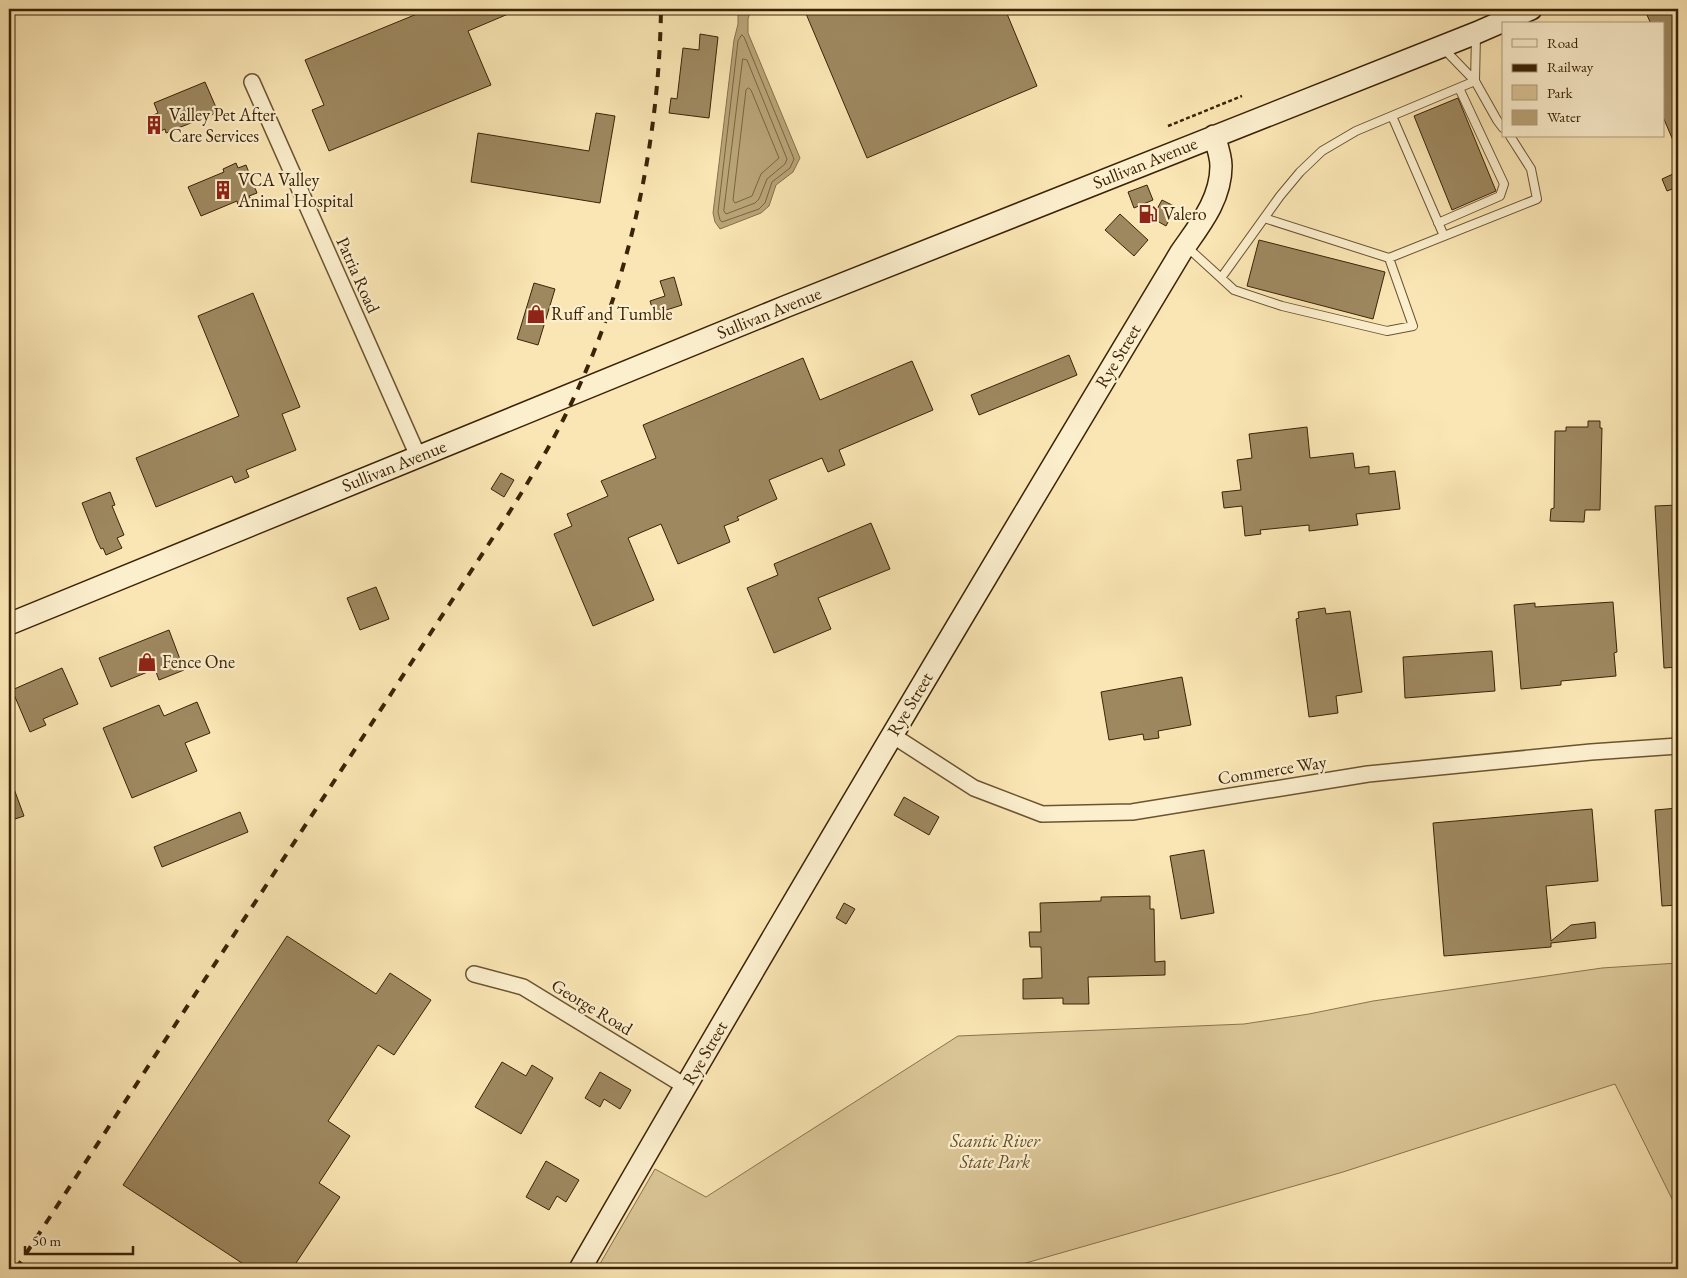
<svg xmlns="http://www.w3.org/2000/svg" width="1687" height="1278" viewBox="0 0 1687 1278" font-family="'EB Garamond',serif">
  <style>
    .green { fill: #dac596; stroke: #8a744e }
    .water { fill: #b9a478; stroke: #87704a }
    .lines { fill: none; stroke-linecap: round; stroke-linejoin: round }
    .shore { stroke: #7a643e; stroke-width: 1 }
    .building { fill: #9e8860; stroke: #3b2305 }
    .lane-casing { stroke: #6b5431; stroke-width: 10 }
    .street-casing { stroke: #6b5431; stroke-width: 18 }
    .secondary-casing { stroke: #3b2305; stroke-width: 24 }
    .path { stroke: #3b2305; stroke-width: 2.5; stroke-dasharray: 4 2.5; stroke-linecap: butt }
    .lane { stroke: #fcefce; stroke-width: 8 }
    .street { stroke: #fcefce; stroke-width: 15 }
    .secondary { stroke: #fcefce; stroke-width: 21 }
    .rail { stroke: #3b2305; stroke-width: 4; stroke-dasharray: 9 9; stroke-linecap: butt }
    .labels { text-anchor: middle; stroke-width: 4.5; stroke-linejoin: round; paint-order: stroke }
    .poi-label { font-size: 18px; fill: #3b2305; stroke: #fcefce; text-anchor: start }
    .street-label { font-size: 18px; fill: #3b2305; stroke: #fcefce }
    .park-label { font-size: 18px; font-style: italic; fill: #634c29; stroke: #fcefce }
  </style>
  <rect width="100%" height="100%" fill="#fae6b4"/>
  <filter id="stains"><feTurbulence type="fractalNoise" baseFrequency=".004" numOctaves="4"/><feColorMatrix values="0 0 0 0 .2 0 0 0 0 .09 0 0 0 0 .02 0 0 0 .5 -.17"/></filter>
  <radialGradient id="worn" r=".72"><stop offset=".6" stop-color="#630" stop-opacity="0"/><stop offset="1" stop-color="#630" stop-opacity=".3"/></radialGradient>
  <!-- green -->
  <path class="green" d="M1678 963V1211L1615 1084 1343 1172 1005 1269H597L655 1169 706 1197 958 1036 1244 1024 1309 1014 1373 1001 1602 968Z"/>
  <!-- water -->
  <path class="water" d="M738 9H751L748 19V33L800 158 793 172 776 185 769 206 761 213 720 229 715 222 713 213 734 40 738 24Z"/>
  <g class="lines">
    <!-- shore -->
    <path class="shore" d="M742 35 744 37 794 159 790 168 772 182 765 203 759 209 722 222 720 220 718 212 738 41Z
      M743 59 747 60 787 159 785 164 767 179 759 199 755 203 726 214 724 211Z
      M749 88 751 90 779 158 761 174 752 196 735 203 733 200 746 90Z"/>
  </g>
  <!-- building -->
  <path class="building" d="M429 9H520L468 31 491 85 329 151 312 110 324 105 305 60Z
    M804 9H1005L1037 86 867 158Z
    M1663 9H1678V152L1663 117V24H1651L1647 15Z
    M700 34 718 37 709 118 669 113 671 98 677 99 683 48 699 50Z
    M205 82 218 112 166 133 165 129 154 134 147 118 158 113 154 103Z
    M1458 98 1496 191 1452 210 1414 116Z
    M596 113 615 116 600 203 471 182 478 133 589 151Z
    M236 163 238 168 246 165 257 193 249 196 251 199 238 205 237 201 201 216 188 187 224 172 223 169Z
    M1673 174 1678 187 1667 191 1662 179Z
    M1147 185 1153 200 1134 208 1128 192Z
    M1162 200 1176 207 1166 226 1152 218Z
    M1120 214 1148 240 1134 256 1105 230Z
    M1259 240 1385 272 1373 319 1247 286Z
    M674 277 682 305 654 314 650 301 665 296 660 281Z
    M534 283 555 289 538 345 517 339Z
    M253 293 300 407 282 414 296 450 246 470 249 477 235 483 232 476 156 507 136 458 239 416 198 316Z
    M1069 355 1077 375 979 415 971 395Z
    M803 358 820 400 912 361 933 410 839 450 845 465 828 472 822 458 769 480 777 499 737 517 739 520 724 526 730 542 678 564 661 524 628 538 654 600 593 626 554 534 572 526 567 514 608 496 601 481 656 458 643 425Z
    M1588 421H1600V428H1602L1600 510H1585L1584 522 1550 521 1551 509 1554 508 1555 431H1566V427H1588Z
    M1307 427 1310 458 1353 453 1355 468 1369 466V474L1395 471 1400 509 1356 514 1358 525 1309 531V525L1260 530 1261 534 1245 536 1242 506 1224 508 1222 492 1241 490 1237 460 1252 458 1249 434Z
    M501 473 514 480 504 497 491 489Z
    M110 492 115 505 112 506 124 535 117 538 122 548 106 555 103 548 101 549 97 541 82 503Z
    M1678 505V667L1664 668 1655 506Z
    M871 523 890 569 818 598 831 629 774 653 747 588 778 575 774 564Z
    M376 587 389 619 360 630 347 598Z
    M1613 602 1617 652 1614 653 1616 676 1561 681V685L1521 689 1514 605 1535 603V607Z
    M1325 608 1326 614 1350 611 1362 692 1336 696 1338 713 1309 717 1296 619 1299 618 1298 612Z
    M169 630 184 670 159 680 155 669 111 687 99 658Z
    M1492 651 1495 691 1405 698 1403 657Z
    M62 668 78 704 43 719 46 725 30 732 12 690Z
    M1182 677 1191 725 1158 731 1159 738 1144 740 1143 734 1109 740 1101 692Z
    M197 702 210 733 185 743 197 771 132 798 103 728 159 705 164 716Z
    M10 778 24 816 9 821V779Z
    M904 797 939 817 929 835 894 815Z
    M1678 808V905L1662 906 1655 810Z
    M1592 809 1598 881 1546 886 1551 941 1571 925 1595 922 1596 938 1551 943V947L1444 956 1433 823Z
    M240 812 248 832 162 867 154 847Z
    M1204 850 1214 913 1181 919 1170 856Z
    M1150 896V909H1154L1155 962 1165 961V975L1088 977 1089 1004H1063V998L1023 999V979L1042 978 1041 947H1030L1029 932H1041L1040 903 1101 901V897Z
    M844 903 855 909 846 924 836 918Z
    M287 936 376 994 390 973 431 1000 394 1055 378 1045 328 1121 350 1136 319 1183 340 1197 292 1269H251L123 1185Z
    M502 1062 526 1076 532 1065 553 1078 521 1134 475 1107Z
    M600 1072 631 1090 620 1109 604 1099 600 1107 585 1098Z
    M546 1161 579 1180 566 1202 557 1196 549 1210 526 1197Z"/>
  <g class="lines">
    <!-- lane casing -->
    <g class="lane-casing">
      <path id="lane" d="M1443 48 1475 81 1497 120 1503 128
        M1475 81 1476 35
        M1392 116 1444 236
        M1438 223 1500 196 1504 184 1459 88
        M1187 247 1221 278 1280 196 1300 172 1322 151 1356 131 1475 81
        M1389 258 1537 199 1531 169 1510 136
        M1221 278 1234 290 1282 306 1387 331 1413 326 1389 258 1264 218"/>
    </g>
    <!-- street casing -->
    <g class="street-casing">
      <path id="street" d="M252 82 418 456
        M892 735 974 788 1042 814 1132 812 1368 774 1591 752 1678 746
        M474 974 523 987 685 1086"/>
    </g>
    <!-- secondary casing -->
    <g class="secondary-casing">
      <path id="secondary" d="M9 624 787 306 1476 33 1531 9
        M580 1269C776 928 978 590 1181 252 1199 226 1221 200 1221 166 1221 156 1217 145 1214 136"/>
    </g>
    <!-- path -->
    <path class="path" d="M1168 126 1242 96"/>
    <!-- lane -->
    <use href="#lane" class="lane"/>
    <!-- street -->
    <use href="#street" class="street"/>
    <!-- secondary -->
    <use href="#secondary" class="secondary"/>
    <!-- rail -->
    <path class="rail" d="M16 1269 507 516C527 484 547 452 564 418 627 293 659 149 661 9"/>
  </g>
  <!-- icons -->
  <defs>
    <g id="building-bare" transform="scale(1.5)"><path d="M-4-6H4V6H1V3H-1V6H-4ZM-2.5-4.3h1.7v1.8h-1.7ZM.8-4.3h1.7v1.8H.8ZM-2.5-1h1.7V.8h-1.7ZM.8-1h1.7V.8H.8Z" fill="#8f2418" stroke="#fcefce" stroke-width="2.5" paint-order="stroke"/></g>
    <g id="fuel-bare" transform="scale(1.5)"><path d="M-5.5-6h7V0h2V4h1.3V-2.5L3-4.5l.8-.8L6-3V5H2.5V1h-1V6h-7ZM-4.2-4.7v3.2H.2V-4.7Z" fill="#8f2418" stroke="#fcefce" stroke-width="2.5" paint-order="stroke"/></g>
    <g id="shop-bare" transform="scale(1.5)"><path d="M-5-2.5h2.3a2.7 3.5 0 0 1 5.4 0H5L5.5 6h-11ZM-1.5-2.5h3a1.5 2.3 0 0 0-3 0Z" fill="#8f2418" stroke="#fcefce" stroke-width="2.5" paint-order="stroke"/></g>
  </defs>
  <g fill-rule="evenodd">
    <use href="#building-bare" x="154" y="125"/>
    <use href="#building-bare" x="223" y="190"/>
    <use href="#fuel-bare" x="1148" y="214"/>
    <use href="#shop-bare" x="536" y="314"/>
    <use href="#shop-bare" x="147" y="662"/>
  </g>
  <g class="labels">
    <!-- poi labels -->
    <g class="poi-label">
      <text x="169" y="121">Valley Pet After<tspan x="169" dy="21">Care Services</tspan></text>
      <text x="238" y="186">VCA Valley<tspan x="238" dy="21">Animal Hospital</tspan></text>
      <text x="1163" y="220">Valero</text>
      <text x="551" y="320">Ruff and Tumble</text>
      <text x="162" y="668">Fence One</text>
    </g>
    <!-- street labels -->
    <g class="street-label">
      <text transform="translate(1145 163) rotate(-22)" y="6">Sullivan Avenue</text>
      <text transform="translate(358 275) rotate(66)" y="6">Patria Road</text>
      <text transform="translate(769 313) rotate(-22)" y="6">Sullivan Avenue</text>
      <text transform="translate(1118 356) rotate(-59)" y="6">Rye Street</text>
      <text transform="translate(394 466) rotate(-22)" y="6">Sullivan Avenue</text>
      <text transform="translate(910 704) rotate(-59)" y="6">Rye Street</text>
      <text transform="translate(1272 770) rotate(-9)" y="6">Commerce Way</text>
      <text transform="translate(592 1007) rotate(31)" y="6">George Road</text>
      <text transform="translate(705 1053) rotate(-60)" y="6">Rye Street</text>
    </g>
    <!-- park labels -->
    <g class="park-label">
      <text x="995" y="1147">Scantic River<tspan x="995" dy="21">State Park</tspan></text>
    </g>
  </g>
  <!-- margin -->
  <rect width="1687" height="1278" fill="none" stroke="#fae6b4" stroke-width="30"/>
  <rect x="10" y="10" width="1667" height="1258" fill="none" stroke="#3b2305" stroke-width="2.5"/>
  <rect x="15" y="15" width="1657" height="1248" fill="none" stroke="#3b2305"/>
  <!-- legend -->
  <rect x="1502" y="22" width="162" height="115" fill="#fcefce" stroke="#af9d7e"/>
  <rect x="1512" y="39" width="25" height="8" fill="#fcefce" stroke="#af9d7e"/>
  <text x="1547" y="48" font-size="15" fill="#3b2305">Road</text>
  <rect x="1512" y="64" width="25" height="8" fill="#3b2305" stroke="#af9d7e"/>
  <text x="1547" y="72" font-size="15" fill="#3b2305">Railway</text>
  <rect x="1512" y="85" width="25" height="15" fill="#dac596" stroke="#af9d7e"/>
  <text x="1547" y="98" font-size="15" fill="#3b2305">Park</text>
  <rect x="1512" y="110" width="25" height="15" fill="#b9a478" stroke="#af9d7e"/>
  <text x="1547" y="122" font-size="15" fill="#3b2305">Water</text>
  <!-- scale -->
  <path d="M25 1246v8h108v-8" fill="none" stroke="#3b2305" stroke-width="2.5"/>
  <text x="32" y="1246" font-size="15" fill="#3b2305" stroke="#fcefce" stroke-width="4" paint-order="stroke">50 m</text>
  <rect width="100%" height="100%" filter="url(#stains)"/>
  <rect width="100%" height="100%" fill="url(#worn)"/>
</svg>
